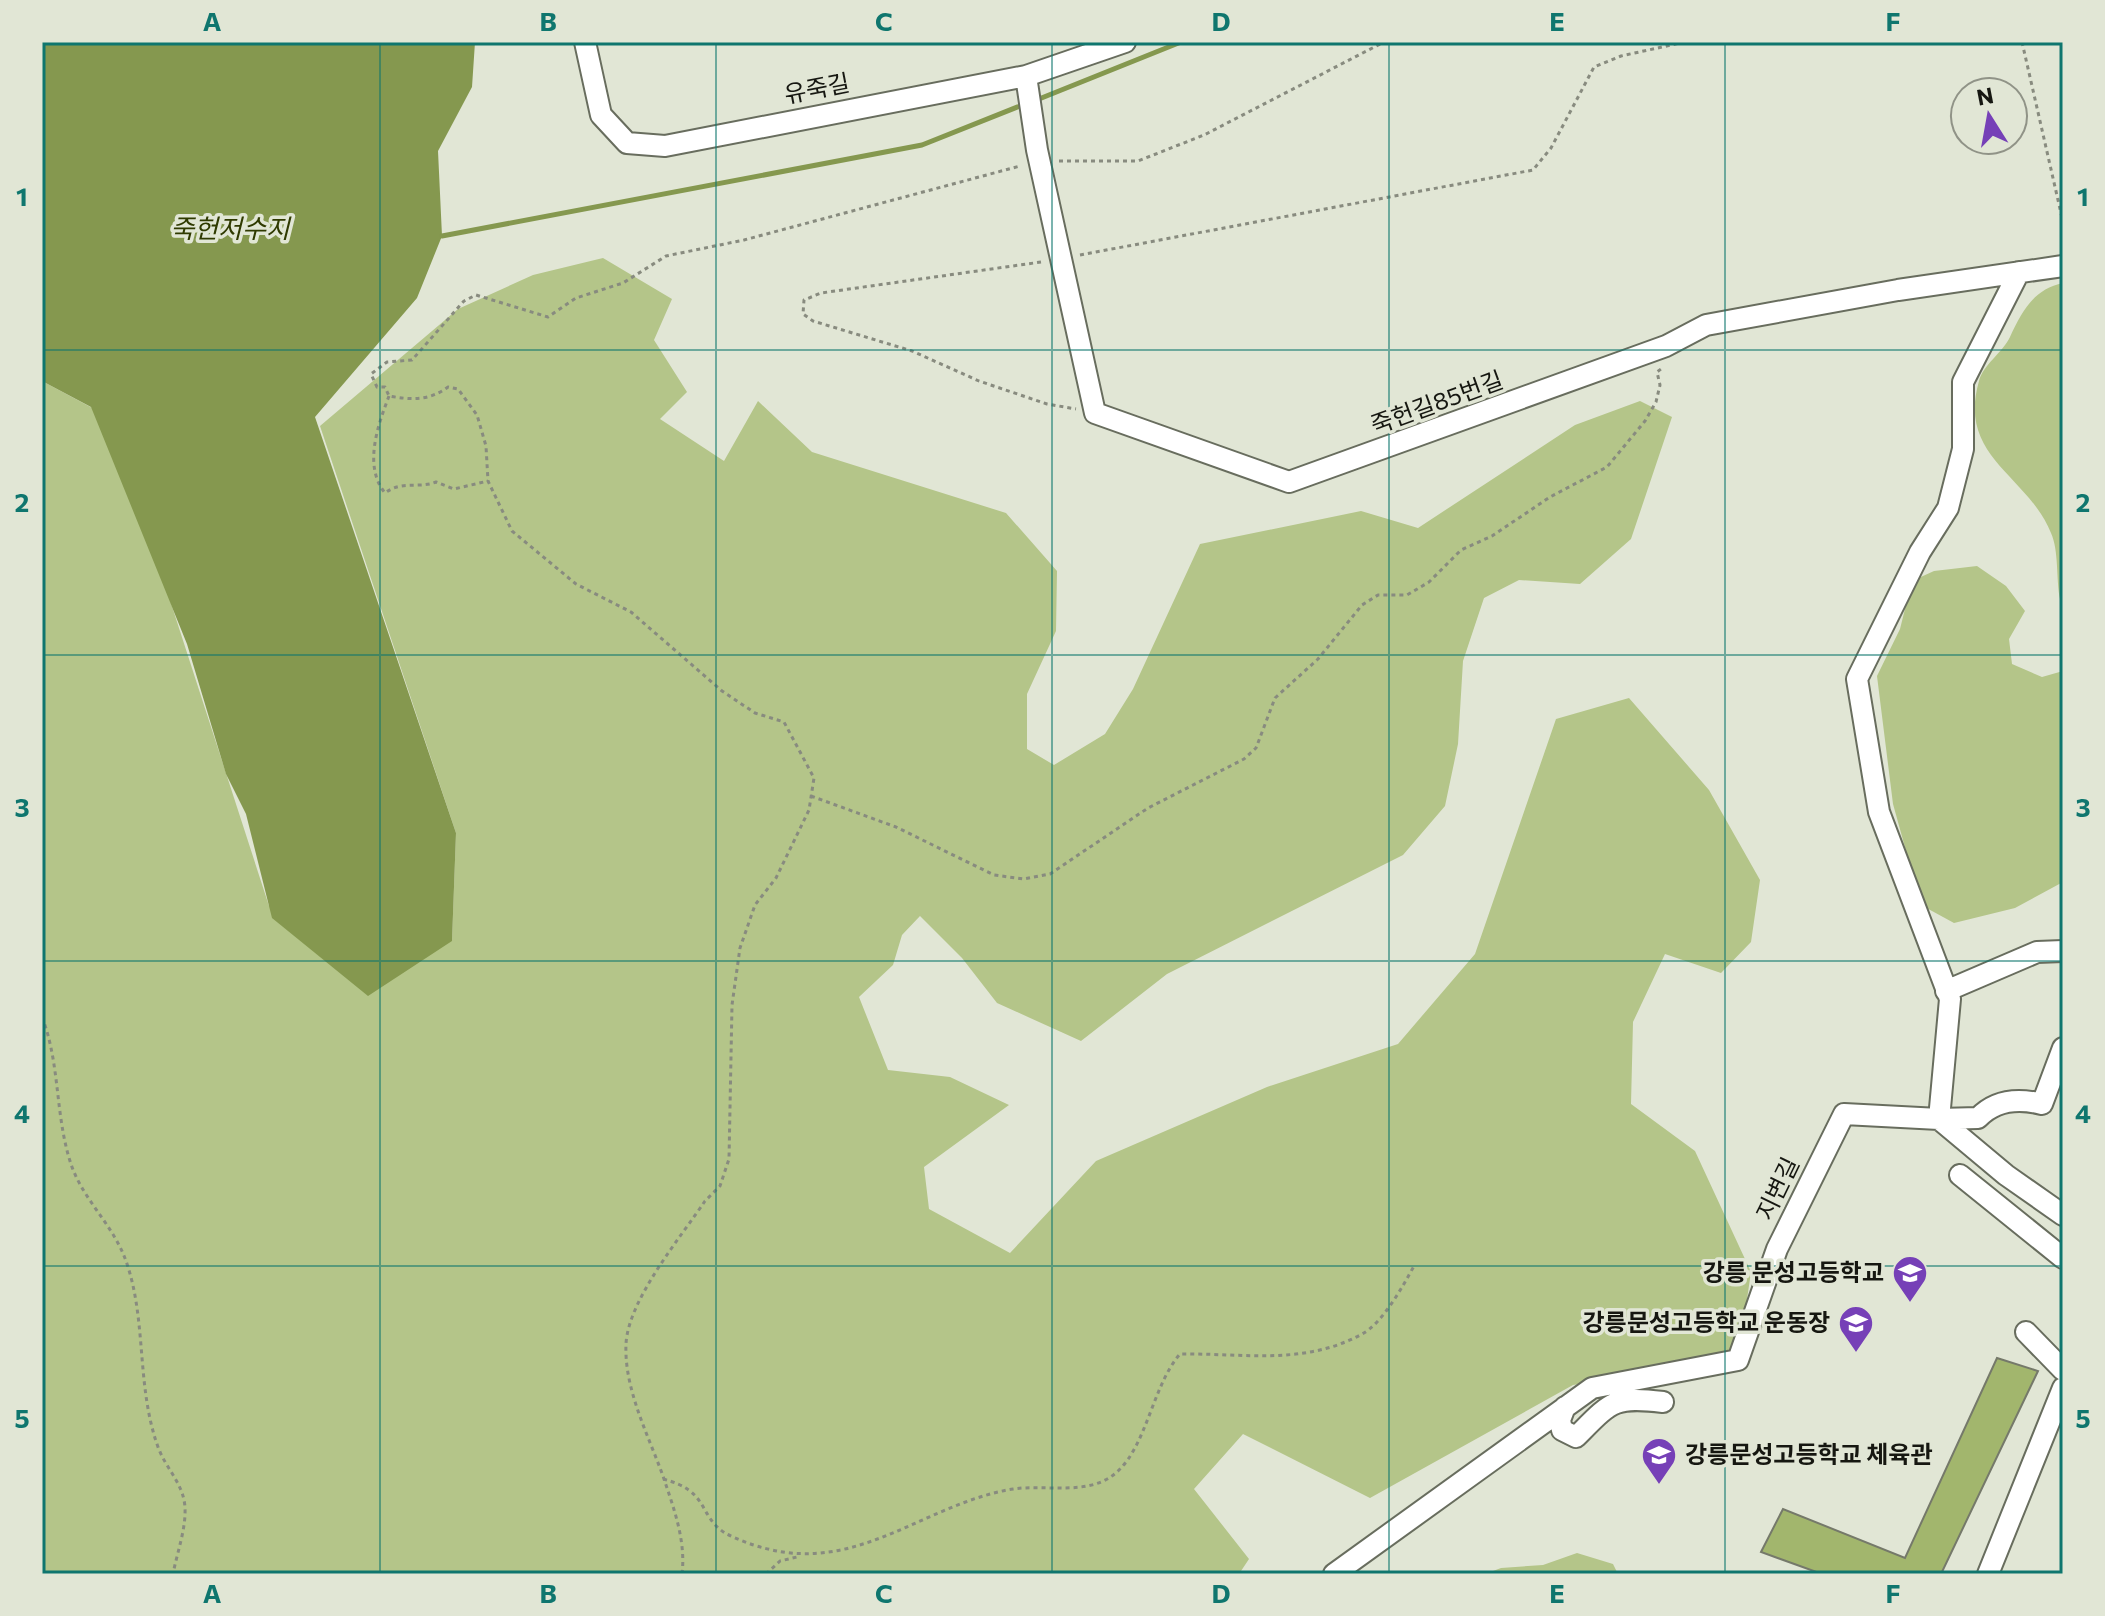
<svg xmlns="http://www.w3.org/2000/svg" width="2105" height="1616" viewBox="0 0 2105 1616" font-family="Commissioner,'Noto Sans KR',sans-serif">
  <style>
    .green { fill: #b4c589 }
    .water { fill: #85984f }
    .lines { fill: none; stroke-linecap: round; stroke-linejoin: round }
    .stream { stroke: #85984f; stroke-width: 5 }
    .building { fill: #a2b66d; stroke: #75796a; stroke-width: 2 }
    .minor-casing { stroke: #686d5e; stroke-width: 24 }
    .path { stroke: #888b7f; stroke-width: 3; stroke-dasharray: 4 4; stroke-linecap: butt }
    .minor { stroke: #fff; stroke-width: 20 }
    .grid { fill: none; stroke: #0f766e; stroke-width: 2; stroke-opacity: 0.55 }
    .labels { text-anchor: middle; stroke-width: 7; stroke-linejoin: round; paint-order: stroke }
    .street-label { font-size: 24px; fill: #161711; stroke: #e1e6d5 }
    .poi-label { font-size: 24px; font-weight: bold; fill: #161711; stroke: #e1e6d5; text-anchor: end }
    .water-label { font-size: 26px; font-style: italic; fill: #2f3a00; stroke: #e1e6d5 }
    .neatline { fill: none; stroke: #0f766e; stroke-width: 3 }
    .grid-label { font-size: 26px; text-anchor: middle; font-weight: bold; fill: #0f766e }
  </style>
  <rect width="100%" height="100%" fill="#e1e6d5"/>
  <!-- green -->
  <path class="green" d="M603 258 672 299 654 340 687 392 660 419 724 461 758 401 812 452 1006 513 1057 571 1056 631 1027 694V749L1054 765 1105 734 1133 689 1200 544 1361 511 1418 528 1575 425 1640 401 1672 417 1631 539 1580 584 1519 580 1484 598 1463 661 1458 744 1445 806 1403 855 1167 974 1081 1041 997 1003 962 958 920 916 902 935 893 965 859 997 888 1070 950 1077 1009 1105 924 1167 929 1209 1010 1253 1096 1161 1267 1087 1398 1044 1475 954 1556 719 1629 698 1709 790 1760 880 1751 942 1721 973 1665 954 1633 1022 1631 1104 1695 1151 1751 1272 1738 1360 1573 1385 1370 1498 1243 1434 1194 1489 1249 1559 1239 1574H42V381L111 418 269 906 452 941 456 833 320 426 458 309 533 275Z
    M2063 283V598L2060 599C2056 579 2059 551 2051 533 2027 474 1957 457 1979 381 1983 365 2003 352 2010 337 2022 311 2034 289 2063 283Z
    M1977 566 2006 586 2025 611 2009 639 2012 664 2042 677 2063 671V882L2015 908 1954 923 1921 905 1893 804 1877 676 1900 629 1912 581 1934 571Z
    M1577 1553 1613 1564 1618 1574H1485L1501 1568 1543 1565Z"/>
  <!-- water -->
  <path class="water" d="M42 42H475L472 87 438 151 442 236 417 298 315 417 456 833 452 941 368 996 272 918 246 814 226 774 187 644 91 407 42 381Z"/>
  <g class="lines">
    <!-- stream -->
    <path class="stream" d="M1034 101 1181 42
      M442 236 922 145 1025 104"/>
  </g>
  <!-- building -->
  <path class="building" d="M1997 1358 2038 1371 1941 1574H1822L1761 1552 1783 1509 1905 1558Z"/>
  <g class="lines">
    <!-- minor casing -->
    <g class="minor-casing">
      <path id="minor" d="M585 42 601 115 627 143 665 146 1026 76 1125 42
        M1026 76 1037 150 1095 413 1289 482 1666 346 1706 325 1898 290 2063 266
        M2019 272 1963 382V449L1948 508 1920 552 1857 679 1879 812 1950 999 1939 1119 1978 1118C1995 1100 2018 1098 2042 1104L2063 1048
        M1946 991 2037 952 2063 951
        M1960 1175 2063 1258
        M2026 1332 2063 1370
        M1565 1407 1560 1420 1562 1430 1576 1437C1611 1402 1613 1396 1663 1402
        M1334 1574 1592 1388 1738 1360 1777 1249 1844 1114 1939 1119 2006 1175 2063 1215
        M1988 1574 2063 1388"/>
    </g>
    <!-- path -->
    <path class="path" d="M2022 42 2063 222
      M1059 161H1138L1204 135 1384 42
      M1080 255 1533 170 1551 148 1594 67 1621 56 1685 42
      M1041 262 821 293 804 300 803 314 813 321 912 351 979 381 1047 404 1076 409
      M389 396C378 425 363 466 385 493 402 480 419 489 436 482L454 489 488 481
      M811 796 896 827 994 875 1024 879 1050 874 1148 808 1244 759 1256 748 1275 698 1318 659 1362 605 1378 595H1407L1429 582 1461 550 1492 536 1550 497 1607 467 1645 421 1656 402 1660 385 1657 372 1661 369
      M42 1017C60 1063 55 1113 70 1161 81 1198 113 1224 126 1261 147 1320 136 1386 158 1447 166 1469 184 1484 185 1508 186 1529 177 1553 173 1574
      M663 1479C710 1491 698 1516 725 1533 736 1539 752 1545 764 1548 859 1574 926 1503 1013 1489 1048 1484 1091 1497 1118 1471 1147 1444 1153 1385 1180 1354 1242 1353 1304 1366 1362 1334 1382 1324 1403 1286 1414 1266
      M682 1574C686 1541 674 1509 664 1479 649 1436 624 1390 626 1344 628 1300 681 1237 705 1201L720 1186 729 1159 732 1005 740 948 755 905 776 878 809 810 814 778 784 722 755 713 722 691 631 612 576 584 512 531 488 481 486 446 477 415 458 389 448 387C429 401 411 400 389 396L385 387H377L371 374 387 362 412 360 464 301 476 295 548 317 576 298 623 283 666 256 744 240 1020 166
      M766 1574 780 1561 797 1557"/>
    <!-- minor -->
    <use href="#minor" class="minor"/>
  </g>
  <!-- grid -->
  <path class="grid" d="M380 42V1574M716 42V1574M1052 42V1574M1389 42V1574M1725 42V1574M42 350H2063M42 655H2063M42 961H2063M42 1266H2063"/>
  <!-- icons -->
  <defs>
    <g id="school-pin" transform="scale(1.8)"><path d="M0 17L-7.5 6A9.5 9.5 0 1 1 7.5 6Z" fill="#7640b7" stroke="#e1e6d5"/><path d="M0-5L7-2L0 1L-7-2ZM-4 1L0 2.5L4 1V4Q0 6-4 4Z" fill="#fff"/></g>
  </defs>
  <g fill-rule="evenodd">
    <use href="#school-pin" x="1910" y="1273"/>
    <use href="#school-pin" x="1856" y="1323"/>
    <use href="#school-pin" x="1659" y="1455"/>
  </g>
  <g class="labels">
    <!-- street labels -->
    <g class="street-label">
      <text transform="translate(817 89) rotate(-11)" y="8">유죽길</text>
      <text transform="translate(1437 403) rotate(-20)" y="8">죽헌길85번길</text>
      <text transform="translate(1778 1189) rotate(-64)" y="8">지변길</text>
    </g>
    <!-- poi labels -->
    <g class="poi-label">
      <text x="1884" y="1281">강릉 문성고등학교</text>
      <text x="1830" y="1331">강릉문성고등학교 운동장</text>
      <text x="1685" y="1463" text-anchor="start">강릉문성고등학교 체육관</text>
    </g>
    <!-- water labels -->
    <g class="water-label">
      <text x="230" y="238">죽헌저수지</text>
    </g>
  </g>
  <!-- border -->
  <rect width="2105" height="1616" fill="none" stroke="#e1e6d5" stroke-width="88"/>
  <!-- north arrow -->
  <g transform="translate(1989 116) rotate(349)"><circle r="38" fill="#e1e6d5" stroke="#909387" stroke-width="2"/>
  <path d="M0-6L14 30L0 20L-14 30Z" fill="#7640b7"/>
  <text y="-12" font-size="22" font-weight="bold" text-anchor="middle" fill="#161711">N</text>
  </g>
  <rect x="44" y="44" width="2017" height="1528" class="neatline"/>
  <g class="grid-label">
    <text x="212" y="31">A</text>
    <text x="548" y="31">B</text>
    <text x="884" y="31">C</text>
    <text x="1221" y="31">D</text>
    <text x="1557" y="31">E</text>
    <text x="1893" y="31">F</text>
    <text x="22" y="206">1</text>
    <text x="2083" y="206">1</text>
    <text x="22" y="512">2</text>
    <text x="2083" y="512">2</text>
    <text x="22" y="817">3</text>
    <text x="2083" y="817">3</text>
    <text x="22" y="1123">4</text>
    <text x="2083" y="1123">4</text>
    <text x="22" y="1428">5</text>
    <text x="2083" y="1428">5</text>
    <text x="212" y="1603">A</text>
    <text x="548" y="1603">B</text>
    <text x="884" y="1603">C</text>
    <text x="1221" y="1603">D</text>
    <text x="1557" y="1603">E</text>
    <text x="1893" y="1603">F</text>
  </g>
</svg>
